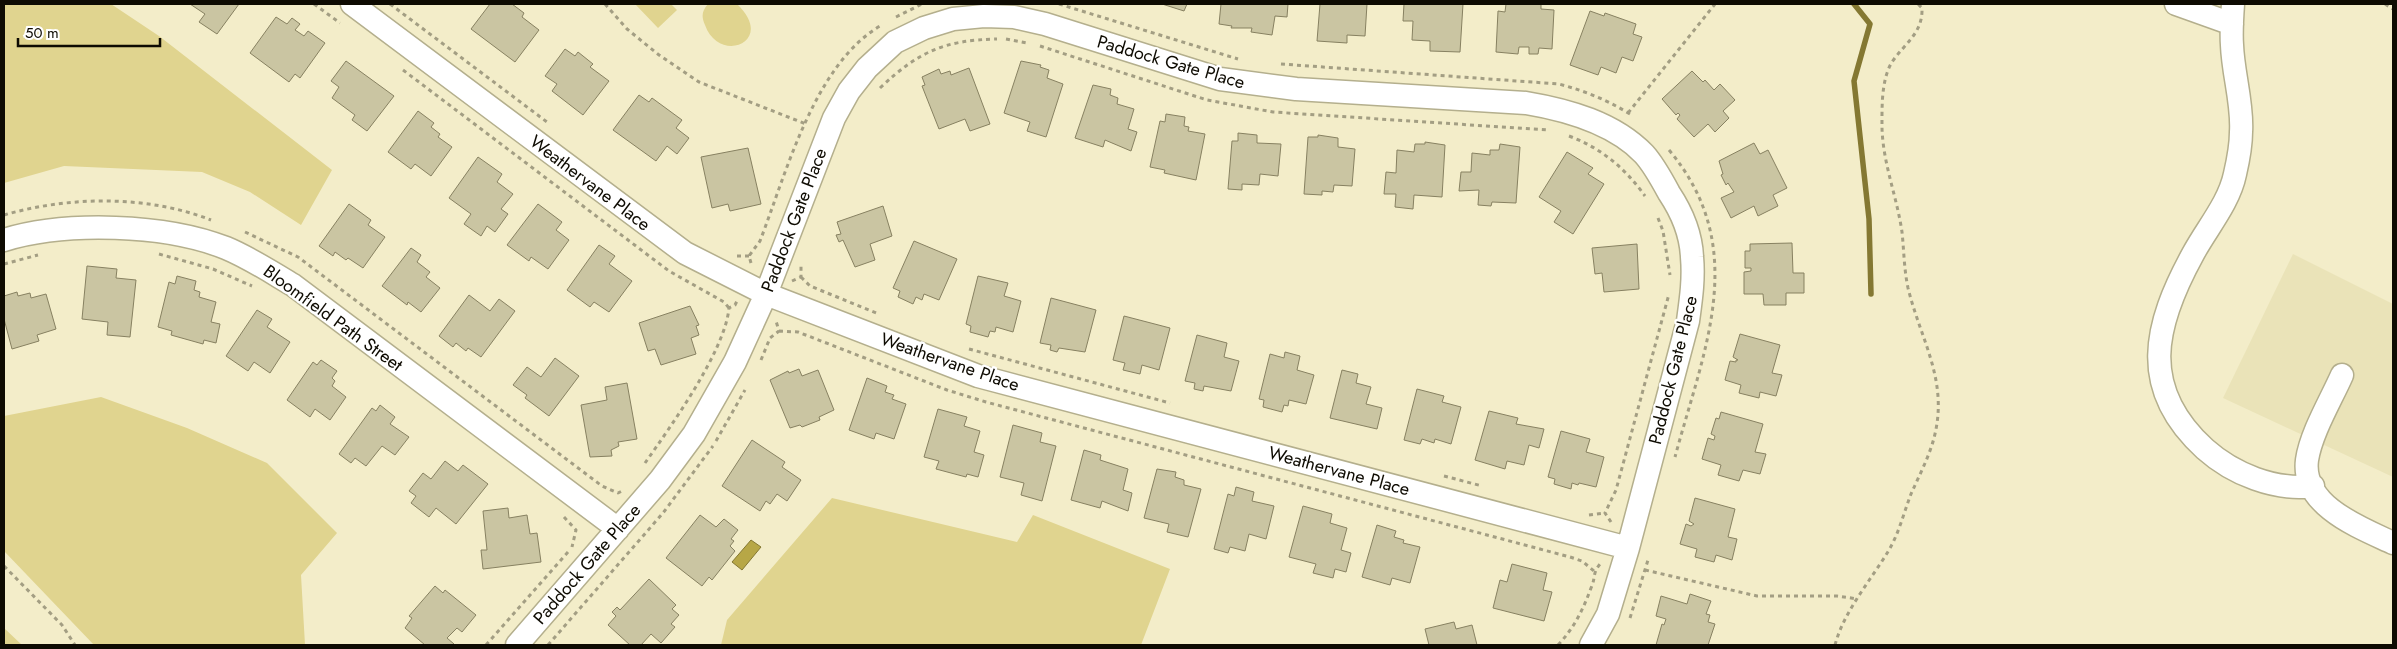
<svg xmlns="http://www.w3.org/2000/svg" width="2397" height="649" viewBox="0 0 2397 649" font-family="Jost,sans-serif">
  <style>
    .built { fill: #eae3b8 }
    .green { fill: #e0d48f }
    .water { fill: #b7a746; stroke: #847832 }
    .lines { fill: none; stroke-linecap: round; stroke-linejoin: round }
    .stream { stroke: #847832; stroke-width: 5.5 }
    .building { fill: #cac5a2; stroke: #878161 }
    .minor-casing { stroke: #b4af8d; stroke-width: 25 }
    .path { stroke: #a39e83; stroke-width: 3; stroke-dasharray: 4 4; stroke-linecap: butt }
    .minor { stroke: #fff; stroke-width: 22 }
    .labels { text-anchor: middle; stroke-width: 4.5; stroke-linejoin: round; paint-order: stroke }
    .street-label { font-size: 18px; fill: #0e0b02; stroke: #fff }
  </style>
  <rect width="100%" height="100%" fill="#f3edc9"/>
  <!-- built -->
  <path class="built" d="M2293 254 2393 304V477L2223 398Z"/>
  <!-- green -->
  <path class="green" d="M4 4H111L159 36 332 170 301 225 250 192 202 172 64 166 4 183Z
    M635 4H671L677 10 658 28Z
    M708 4H737C777 42 719 65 705 25 701 16 702 11 708 4Z
    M101 397 187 428 267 463 337 533 301 575 305 645H94L4 551V416Z
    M832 498 1017 542 1033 515 1170 569 1141 645H721L727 620Z
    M4 628 22 645H4Z"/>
  <!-- water -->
  <path class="water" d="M751 540 761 547 742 570 732 562Z"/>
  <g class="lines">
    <!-- stream -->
    <path class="stream" d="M1854 4 1870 24 1854 81 1869 219 1871 294"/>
  </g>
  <!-- building -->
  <path class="building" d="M190 4H239L217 34 199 22 205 14Z
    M490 4H512L524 13 522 17 539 30 515 62 471 29Z
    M1162 4H1187L1184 11Z
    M1221 4H1288L1287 17 1275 16 1272 35 1251 32 1252 28H1231L1232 26 1219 24Z
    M1320 4H1367L1365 36 1347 35V43L1317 41Z
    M1404 4H1463L1460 52 1430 51V41L1412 40 1413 21H1403Z
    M1506 4H1541V9L1554 10 1552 49 1539 48 1538 54H1529V47H1519L1518 54 1496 52 1498 11 1505 12Z
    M1590 11 1604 16 1605 13 1636 24 1633 34 1642 37 1633 61 1622 57 1616 73 1601 67 1598 75 1570 65Z
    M276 17 287 24 292 18 300 24 295 30 304 36 308 31 325 43 300 78 295 74 289 82 250 53Z
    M565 49 575 56 578 52 593 64 590 67 609 81 583 115 552 91 557 84 545 76Z
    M346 61 394 96 367 131 352 120 355 115 332 98 339 87 331 81Z
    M1021 61 1041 65 1040 67 1049 70 1047 78 1063 84 1046 137 1027 131 1030 122 1004 113Z
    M969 68 990 124 970 131 965 119 939 129 922 86 925 85 922 77 939 69 941 74 950 71 951 75Z
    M1692 71 1703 82 1705 80 1714 90 1720 84 1735 100 1723 111 1729 118 1715 132 1708 124 1694 137 1677 119 1680 115 1678 113 1676 115 1662 99Z
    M1093 85 1111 89 1110 95 1118 98 1117 104 1134 109 1128 129 1137 132 1131 151 1105 140 1103 147 1075 138Z
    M639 95 649 102 652 98 682 120 676 128 689 138 677 154 667 146 656 161 613 130Z
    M418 111 434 123 431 127 440 134 438 137 452 147 431 176 415 164 411 169 388 152Z
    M1166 114 1185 117 1184 126 1189 127 1188 131 1205 134 1196 180 1164 173 1165 170 1150 167 1160 121 1165 122Z
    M1238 133 1257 135V143L1281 144 1278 176 1260 174 1259 185 1242 184V190L1228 189 1232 141H1238Z
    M1318 135 1338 138V147L1355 149 1352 186 1334 185 1333 192 1322 191V195L1304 194 1308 137H1318Z
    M1425 142 1445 145 1442 197 1414 195 1413 209 1395 207 1396 194H1384L1386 172 1396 173 1397 150 1414 152 1415 144H1425Z
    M1754 143 1760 154 1768 150 1787 188 1773 195 1778 206 1758 216 1754 206 1731 218 1721 198 1734 192 1728 183 1726 185 1721 175 1723 174 1719 161Z
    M1500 144 1520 147 1516 203 1492 202 1491 206 1478 205 1479 190 1459 191 1461 172H1471L1472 153 1490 155V150H1499Z
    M748 148 761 204 730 211 728 204 712 208 701 157Z
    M1567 152 1593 168 1588 174 1604 184 1573 234 1554 222 1561 211 1539 197Z
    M478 157 502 174 497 182 513 194 501 209 508 214 495 232 487 226 481 236 464 224 471 214 449 198Z
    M349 204 371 220 368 225 385 237 363 268 348 258 346 260 335 252 333 256 319 246Z
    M538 204 562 222 556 230 569 240 548 269 531 257 529 261 507 245Z
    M883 206 892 236 870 244 875 260 855 267 843 240 839 242 836 235 841 234 837 222Z
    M914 241 957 259 939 300 924 294 922 300 916 297 913 304 898 297 900 291 893 288Z
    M1792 243 1793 273H1804V293H1786V305H1764L1763 294H1744V272L1751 271V268H1745V251H1750V244Z
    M1637 244 1639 289 1604 292 1602 273 1595 274 1592 248Z
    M599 245 615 256 609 264 632 281 609 312 594 302 590 307 567 290Z
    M411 248 421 255 417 262 430 272 426 277 440 288 421 312 408 302 407 305 382 286Z
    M87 266 117 269 116 278 136 280 130 337 107 335 108 322 82 319Z
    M177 276 196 281 194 290 200 292 199 297 216 302 211 322 220 324 216 343 204 340 203 344 171 335 172 331 158 327 169 282 175 284Z
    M978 276 1008 283 1004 296 1021 301 1013 332 996 327 995 332 990 331 988 337 970 332 971 326 966 324Z
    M17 292 18 296 30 293 31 298 46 294 56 329 37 335 39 341 12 349 4 319V296Z
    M469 295 490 311 499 299 515 311 481 357 468 348 466 351 456 343 453 347 439 336Z
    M1051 298 1096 310 1085 352 1059 348 1057 352 1050 350 1051 345 1040 343Z
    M690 306 699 325 696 326 699 335 691 338 696 354 661 365 655 349 648 351 639 323Z
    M257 310 272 319 267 327 290 342 270 373 254 362 248 371 226 356Z
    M1124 316 1170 328 1159 370 1142 365 1140 374 1123 370 1125 363 1113 360Z
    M1740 334 1780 345 1772 373 1782 375 1776 396 1760 392 1759 398 1739 393 1741 385 1725 380 1730 361 1736 362V360H1738L1733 357Z
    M1197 335 1227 343 1224 357 1239 361 1231 391 1204 386 1203 391 1194 389 1195 383 1185 381Z
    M1285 352 1300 356 1297 370 1314 375 1306 404 1289 400 1288 406 1284 405 1282 412 1263 407 1264 400 1259 399 1270 354 1284 358Z
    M555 358 579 376 549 416 525 398 527 395 513 385 527 367 541 377Z
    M321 360 337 371 332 378 335 381 332 386 346 397 330 420 315 409 310 417 287 400 313 362 317 365Z
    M799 369 802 376 818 370 834 410 819 417 820 420 802 427 800 425 790 428 770 380 788 371 789 373Z
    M1342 370 1358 374 1356 383 1371 387 1366 404 1382 408 1377 429 1330 418Z
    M867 378 887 386 885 392 894 395 892 399 906 404 894 439 876 433 874 439 849 430Z
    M627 383 637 439 618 442 619 446 611 450 612 456 590 457 581 405 607 400 605 387Z
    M1417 389 1444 396 1442 402 1461 407 1451 444 1435 439 1434 443 1422 439 1420 444 1404 440Z
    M380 405 395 417 390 424 409 437 395 455 382 446 366 466 355 458 351 463 339 454 372 408 376 411Z
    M938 409 967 417 964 426 980 431 974 452 984 455 978 477 967 474 966 477 936 469 939 461 924 457Z
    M1489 411 1518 418 1516 424 1544 429 1539 448 1529 445 1524 465 1507 461 1505 469 1475 460Z
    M1721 412 1763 424 1755 452 1766 454 1760 474 1743 470 1739 481 1718 475 1721 465 1702 459 1708 438 1714 440 1715 436 1711 434 1716 418 1719 419Z
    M1013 425 1042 433 1040 442 1056 446 1042 501 1021 495 1024 483 1000 477Z
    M1561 431 1590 439 1586 452 1604 457 1596 487 1579 483 1578 485 1572 483 1571 489 1554 484 1555 479 1548 477Z
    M752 440 785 462 782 467 801 480 787 501 777 494 770 504 766 501 760 511 722 486Z
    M1084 450 1101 455 1100 460 1128 469 1123 490 1132 493 1128 511 1102 501 1100 508 1071 500Z
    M445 461 458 471 463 465 488 484 456 524 436 508 429 517 411 503 416 496 409 491 423 473 431 479Z
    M1157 469 1176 472 1175 477 1184 480V485L1201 489 1188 537 1167 532 1169 524 1144 518Z
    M1236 487 1254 492 1252 501 1274 506 1266 539 1249 534 1245 551 1230 547 1228 553 1214 549 1228 494 1234 496Z
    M1695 498 1735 509 1728 537 1737 539 1732 560 1716 555 1714 562 1695 557 1697 549 1680 544 1686 524 1691 526 1694 524 1689 521Z
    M1303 506 1332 514 1330 523 1347 528 1341 550 1351 553 1346 572 1335 569 1333 578 1313 573 1316 564 1289 557Z
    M508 508 509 518 527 515 530 534 537 533 541 562 483 569 481 550H487L483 511Z
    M700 515 716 527 724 519 738 530 731 539 734 541 730 546 735 551 712 580 709 577 702 586 666 558Z
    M1377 525 1396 531 1394 537 1404 540 1403 543 1420 547 1410 583 1392 578 1390 585 1362 577Z
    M1512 564 1547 573 1543 590 1552 592 1544 621 1493 608 1500 580 1507 582Z
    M649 579 676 605 672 609 679 615 671 624 675 627 661 643 651 634 641 645H630L608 625 616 616 612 612 617 607 620 610Z
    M435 586 443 593 445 590 476 615 462 632 457 628 447 638 454 644 452 645H425L405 628 412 618 409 616Z
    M1690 594 1711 601 1706 614 1710 615 1708 622 1715 624 1708 645H1656L1662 624 1664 625 1666 619 1656 616 1661 596 1687 604Z
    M1454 622 1456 629 1472 625 1477 645H1429L1425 629Z"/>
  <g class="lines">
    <!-- minor casing -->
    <g class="minor-casing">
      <path id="minor" d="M352 4 685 253 766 294 978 376 1628 548
        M2176 4 2232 24
        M2233 4C2232 18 2231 32 2232 45 2233 74 2243 104 2241 132 2241 145 2238 161 2235 174 2229 203 2207 228 2193 254 2154 325 2138 388 2205 449 2233 474 2275 491 2313 486
        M4 240C66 221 165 224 226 248 250 258 271 272 293 285L618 529
        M2342 375C2331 400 2311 433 2307 460 2301 506 2361 528 2393 543
        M517 645 660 480 694 434 735 362 766 294 834 118 849 91 867 68 895 42 924 28 953 19 984 16 1014 17 1045 24 1220 79 1296 89 1526 103C1568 110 1614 123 1644 154 1654 165 1662 180 1669 193 1681 211 1691 234 1692 257 1694 279 1691 299 1688 321L1628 548 1608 614 1591 645"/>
    </g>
    <!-- path -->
    <path class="path" d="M314 4 340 23
      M390 4 547 122
      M605 4 627 29 659 55 699 82 806 124
      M1059 4 1238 59
      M2385 4 2393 9
      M896 17 922 4
      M1006 39 1027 43
      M1040 46 1207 100 1273 112 1548 130
      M1281 64 1559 84C1585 91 1607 100 1630 114
      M403 70 669 271 724 302 729 308
      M880 88C918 52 944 40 997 39
      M1628 113 1715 4
      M1569 136C1601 148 1625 168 1645 196
      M1669 150C1751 248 1704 349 1675 457
      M4 215C70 196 147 195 211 220
      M1658 218 1663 231 1670 275
      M245 232 298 257 602 486 618 493 622 491
      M159 254 213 269 252 286
      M737 256H749
      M751 263 749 256 760 241C786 174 814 65 880 26
      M4 264 38 255
      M801 277 810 286 879 314
      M792 281 801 277V263
      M779 331 798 332 947 390 986 402 1570 557 1582 561 1594 571
      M969 349 1170 403
      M761 360 770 338 779 331 776 321
      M716 441 745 390
      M645 463C671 426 725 351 729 308L735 305 737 301
      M1444 476 1482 486
      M1589 515 1605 513
      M564 517 576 530 572 547
      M1611 522 1605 513 1616 490 1669 294
      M4 566 62 625 75 645
      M1645 570 1757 596H1837L1858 599
      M1630 618 1648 560
      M486 645 568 552
      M548 645 663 513 713 446
      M1558 645C1574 628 1583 610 1591 588 1596 577 1592 574 1600 564
      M1835 645C1844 611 1871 580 1889 550 1899 533 1904 512 1911 494 1919 476 1929 457 1934 438 1949 381 1921 341 1908 288 1904 269 1904 251 1902 232 1897 197 1883 164 1882 128 1882 108 1881 80 1892 62 1905 43 1923 33 1922 8L1918 4"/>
    <!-- minor -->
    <use href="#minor" class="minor"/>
  </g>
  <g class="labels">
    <!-- street labels -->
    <g class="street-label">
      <text transform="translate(1171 62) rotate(16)" y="6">Paddock Gate Place</text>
      <text transform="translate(590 183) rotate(37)" y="6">Weathervane Place</text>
      <text transform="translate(794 220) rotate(-69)" y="6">Paddock Gate Place</text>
      <text transform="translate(333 318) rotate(36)" y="6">Bloomfield Path Street</text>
      <text transform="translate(950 362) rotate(19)" y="6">Weathervane Place</text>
      <text transform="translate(1673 370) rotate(-76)" y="6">Paddock Gate Place</text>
      <text transform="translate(1339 471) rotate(15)" y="6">Weathervane Place</text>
      <text transform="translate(587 564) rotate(-49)" y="6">Paddock Gate Place</text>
    </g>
  </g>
  <!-- border -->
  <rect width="2397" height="649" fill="none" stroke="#0e0b02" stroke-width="10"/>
  <!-- scale -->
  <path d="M18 38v8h142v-8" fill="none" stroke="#0e0b02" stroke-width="2.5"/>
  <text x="25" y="38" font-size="15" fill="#0e0b02" stroke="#ffffff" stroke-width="4" paint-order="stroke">50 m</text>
</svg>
